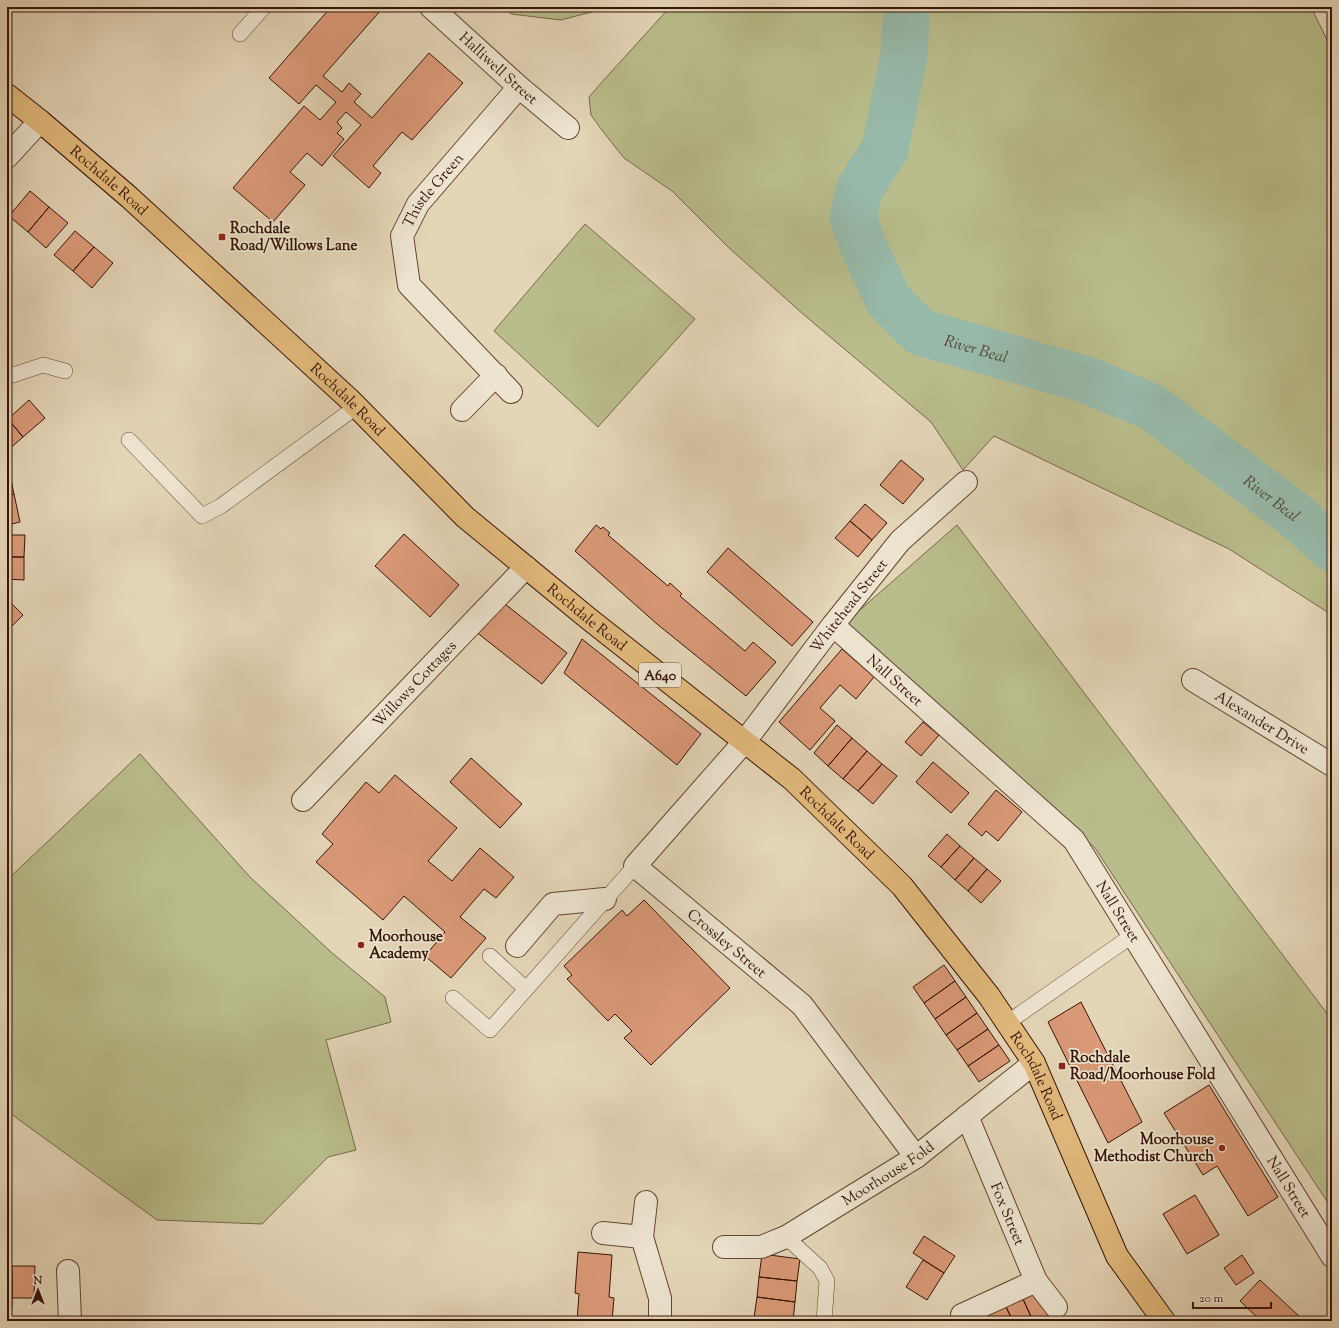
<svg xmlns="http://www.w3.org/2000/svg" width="1339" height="1328" viewBox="0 0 1339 1328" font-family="'Sorts Mill Goudy',serif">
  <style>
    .green { fill: #b9bc8b; stroke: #78684a }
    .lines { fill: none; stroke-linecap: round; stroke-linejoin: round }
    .river { stroke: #97b9a9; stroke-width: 47 }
    .building { fill: #da9977; stroke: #371508 }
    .lane-casing { stroke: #624534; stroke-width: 16 }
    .street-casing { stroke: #624534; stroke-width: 24 }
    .primary-casing { stroke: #371508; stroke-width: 24 }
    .lane { stroke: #ede4d0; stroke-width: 15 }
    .street { stroke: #ede4d0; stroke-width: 22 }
    .primary { stroke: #e2ba7c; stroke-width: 22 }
    .poi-dot { fill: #8f2418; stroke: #ede4d0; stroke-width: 1.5 }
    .labels { text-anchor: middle; stroke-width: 3.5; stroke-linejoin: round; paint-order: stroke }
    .shield { fill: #ede4d0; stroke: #6e5344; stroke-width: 1 }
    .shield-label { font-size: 14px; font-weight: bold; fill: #371508 }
    .street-label { font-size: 15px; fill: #371508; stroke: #ede4d0 }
    .poi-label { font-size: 15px; font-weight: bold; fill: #371508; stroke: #ede4d0; text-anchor: start }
    .water-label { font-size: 16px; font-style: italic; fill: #544638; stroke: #ede4d0 }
  </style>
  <rect width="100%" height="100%" fill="#e4d5b7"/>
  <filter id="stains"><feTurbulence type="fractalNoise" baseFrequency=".005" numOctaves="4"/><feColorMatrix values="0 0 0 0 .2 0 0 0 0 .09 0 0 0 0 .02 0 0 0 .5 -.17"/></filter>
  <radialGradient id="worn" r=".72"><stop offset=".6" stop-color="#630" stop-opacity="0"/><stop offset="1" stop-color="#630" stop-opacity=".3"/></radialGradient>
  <!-- green -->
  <path class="green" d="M503 7H610L561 20 511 14Z
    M670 7H898L892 75 873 149 845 181 835 213 850 261 895 326 920 342 1087 392 1143 419 1292 528 1332 564V615L1229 549 994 436 963 470 931 422 803 314 728 247 672 191 624 158 601 129 591 115 589 97 602 82Z
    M924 7H1311L1332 50V529L1231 443 1135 381 941 324 904 302 881 261 871 228 873 197 896 156 901 137Z
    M585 224 695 319 598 427 494 331Z
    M957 525 1332 1020V1209L1095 848 845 623Z
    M140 754 250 877 331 952 385 997 391 1022 326 1040 356 1150 328 1157 262 1224 157 1220 7 1111V880Z"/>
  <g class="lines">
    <!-- river -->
    <path class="river" id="s1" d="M907 7 904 55 885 149 860 188 853 218 865 250 889 301 920 332 1087 380 1152 407 1296 516 1332 548"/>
  </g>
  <!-- building -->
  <path class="building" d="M331 7H377L381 10 323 76 342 92 349 83 361 94 354 102 372 118 429 53 463 83 412 140 402 132 373 166 381 173 369 188 333 156 361 125 346 112 337 122 342 128 337 133 344 139 322 166 307 153 290 172 305 185 273 222 233 188 304 106 320 120 336 102 316 85 299 104 269 78Z
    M30 191 49 207 28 232 9 216Z
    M49 207 68 223 46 248 28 232Z
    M75 231 94 247 73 271 54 255Z
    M94 247 113 263 92 288 73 271Z
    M29 400 45 418 23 437 8 419Z
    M8 419 23 437 7 451V420Z
    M901 460 924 479 903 504 880 485Z
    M8 466 14 494 7 496V467Z
    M14 494 20 522 7 525V496Z
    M865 504 887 523 872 540 850 521Z
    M850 521 872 540 858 557 835 538Z
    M596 525 601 529 603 527 610 533 608 535 668 586 670 583 682 594 680 596 745 651 753 642 776 662 746 696 657 624 575 551Z
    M404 534 459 585 430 617 375 566Z
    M7 535H25L24 557H7Z
    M728 548 813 622 792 646 707 572Z
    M7 557H24V580L7 579Z
    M7 599 23 615 9 629 7 626Z
    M500 600 567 653 542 684 475 631Z
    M582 639 701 734 677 765 564 673Z
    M842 649 874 677 856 699 840 685 820 708 835 721 810 750 779 722Z
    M923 722 939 735 921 756 905 742Z
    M837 725 852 738 828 766 814 753Z
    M852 738 867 751 843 779 828 766Z
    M867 751 882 764 858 791 843 779Z
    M471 758 522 804 500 828 450 782Z
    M933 762 969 793 951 813 916 782Z
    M882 764 897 776 873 804 858 791Z
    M395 775 457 828 428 861 452 881 480 848 514 877 496 898 484 889 460 917 486 938 451 978 425 956 445 932 404 896 383 920 316 862 333 844 322 834 366 782 379 793Z
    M996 790 1022 812 998 841 986 831 982 836 968 824Z
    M947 834 960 846 941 867 928 856Z
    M960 846 974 858 955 880 941 867Z
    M974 858 987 869 968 891 955 880Z
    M987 869 1001 881 981 903 968 891Z
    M644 900 730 988 651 1065 624 1038 632 1031 615 1014 608 1021 567 979 572 975 564 966 622 910 627 916Z
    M944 965 955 981 924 1003 913 987Z
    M955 981 966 997 935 1019 924 1003Z
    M966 997 977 1013 946 1035 935 1019Z
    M1081 1002 1142 1122 1108 1143 1048 1022Z
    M977 1013 988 1029 957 1050 946 1035Z
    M988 1029 999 1045 968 1066 957 1050Z
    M999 1045 1010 1061 979 1082 968 1066Z
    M1209 1085 1278 1197 1248 1216 1217 1166 1203 1175 1164 1113Z
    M1195 1195 1219 1235 1187 1254 1163 1214Z
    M924 1236 955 1256 944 1273 913 1253Z
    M578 1252 612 1255 609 1297 614 1298 612 1321H577L579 1294 575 1293Z
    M762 1254 800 1259 797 1281 759 1277Z
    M1242 1255 1254 1273 1236 1285 1224 1268Z
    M923 1260 944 1273 927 1300 906 1287Z
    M12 1266H35L34 1298H12Z
    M7 1275H12V1308H7Z
    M759 1277 797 1281 795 1302 757 1297Z
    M1260 1280 1299 1316 1294 1321H1261L1240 1301Z
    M1040 1290 1054 1320 1051 1321H1033L1023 1299Z
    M757 1297 795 1302 793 1321 754 1318Z
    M1023 1299 1033 1321H1013L1006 1307Z
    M1006 1307 1013 1321H992L989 1315Z
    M989 1315 992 1321H976Z
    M754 1318 784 1321H754Z"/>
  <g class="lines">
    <!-- lane casing -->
    <g class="lane-casing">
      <path id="lane" d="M240 34 264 7
        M7 377 43 365 65 371
        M129 440 202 516 221 506 356 407
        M490 956 526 989
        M453 998 490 1030 635 866
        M1007 1023 1133 935
        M786 1237 820 1268 827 1281 824 1321"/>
    </g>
    <!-- street casing -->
    <g class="street-casing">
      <g id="street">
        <path id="s2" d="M431 7 519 87 568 128"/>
        <path d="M7 157 40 121"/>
        <path id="s3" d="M511 392 409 285 402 236 418 204 519 87"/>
        <path d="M462 410 496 375"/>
        <path id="s4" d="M833 625 1074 840 1332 1256"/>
        <path id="s5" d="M1193 680 1332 765"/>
        <path id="s6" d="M303 800 526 567"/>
        <path d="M517 946 553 904 605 899"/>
        <path id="s7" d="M967 1116 1036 1281 1056 1307"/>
        <path id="s8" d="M916 1157 802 1005 635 866 745 741 833 625 900 541 966 482"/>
        <path d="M603 1233 642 1237 646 1202"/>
        <path d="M642 1237 660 1298V1321"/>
        <path id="s9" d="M724 1247H761L786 1237 916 1157 1034 1063"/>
        <path d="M68 1271 70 1321"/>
        <path d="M962 1315 1036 1281"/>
      </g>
    </g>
    <!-- primary casing -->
    <g class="primary-casing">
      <g id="primary">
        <path id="s10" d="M7 95 40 121 129 197 349 399 465 517 589 619 792 779 902 886 989 996 1034 1063 1117 1256 1164 1321"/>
      </g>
    </g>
    <!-- lane -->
    <use href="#lane" class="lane"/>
    <!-- street -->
    <use href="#street" class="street"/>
    <!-- primary -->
    <use href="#primary" class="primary"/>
  </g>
  <!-- markers -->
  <g class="poi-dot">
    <rect x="218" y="233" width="8" height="8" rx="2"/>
    <circle cx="361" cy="945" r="4"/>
    <rect x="1058" y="1062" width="8" height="8" rx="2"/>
    <circle cx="1222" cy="1148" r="4"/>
  </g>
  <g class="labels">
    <!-- shield labels -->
    <rect class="shield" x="639" y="663" width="42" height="24" rx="3"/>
    <g class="shield-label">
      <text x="660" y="680">A640</text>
    </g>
    <!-- street labels -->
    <g class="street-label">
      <text dy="5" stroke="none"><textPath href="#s2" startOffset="91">Halliwell Street</textPath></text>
      <text dy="5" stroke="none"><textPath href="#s10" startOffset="133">Rochdale Road</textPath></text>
      <text dy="5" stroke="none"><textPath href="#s3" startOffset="253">Thistle Green</textPath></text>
      <text dy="5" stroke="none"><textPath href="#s10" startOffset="457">Rochdale Road</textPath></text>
      <text dy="5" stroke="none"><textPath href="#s8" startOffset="744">Whitehead Street</textPath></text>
      <text dy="5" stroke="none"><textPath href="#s10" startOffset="781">Rochdale Road</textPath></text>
      <text dy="5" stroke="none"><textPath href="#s4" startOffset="83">Nall Street</textPath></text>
      <text dy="5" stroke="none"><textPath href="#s6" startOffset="161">Willows Cottages</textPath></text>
      <text dy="5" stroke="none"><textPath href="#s5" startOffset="81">Alexander Drive</textPath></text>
      <text dy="5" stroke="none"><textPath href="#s10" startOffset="1105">Rochdale Road</textPath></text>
      <text dy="5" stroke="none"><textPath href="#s4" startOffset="407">Nall Street</textPath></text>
      <text transform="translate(727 943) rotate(40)" y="5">Crossley Street</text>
      <text dy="5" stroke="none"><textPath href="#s10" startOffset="1429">Rochdale Road</textPath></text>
      <text dy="5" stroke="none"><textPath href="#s9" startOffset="184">Moorhouse Fold</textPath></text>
      <text dy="5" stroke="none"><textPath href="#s4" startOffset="731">Nall Street</textPath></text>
      <text dy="5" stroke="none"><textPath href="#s7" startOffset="106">Fox Street</textPath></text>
    </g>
    <!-- poi labels -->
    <g class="poi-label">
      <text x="230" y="233">Rochdale<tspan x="230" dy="17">Road/Willows Lane</tspan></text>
      <text x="369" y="941">Moorhouse<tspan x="369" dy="17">Academy</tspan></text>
      <text x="1070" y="1062">Rochdale<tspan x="1070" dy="17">Road/Moorhouse Fold</tspan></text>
      <text x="1214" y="1144" text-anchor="end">Moorhouse<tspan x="1214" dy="17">Methodist Church</tspan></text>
    </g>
    <!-- water labels -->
    <g class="water-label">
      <text dy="6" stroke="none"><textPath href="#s1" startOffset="414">River Beal</textPath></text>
      <text dy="6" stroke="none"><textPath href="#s1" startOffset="750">River Beal</textPath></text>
    </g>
  </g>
  <!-- margin -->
  <rect width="1339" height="1328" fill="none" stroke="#e4d5b7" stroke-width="24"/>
  <rect x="8" y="8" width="1323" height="1312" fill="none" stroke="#371508" stroke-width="2"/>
  <rect x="12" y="12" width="1315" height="1304" fill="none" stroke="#371508"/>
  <!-- north arrow -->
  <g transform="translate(38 1290)" stroke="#ede4d0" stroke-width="3" paint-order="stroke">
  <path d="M0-3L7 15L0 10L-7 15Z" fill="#371508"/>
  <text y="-6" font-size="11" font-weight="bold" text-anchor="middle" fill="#371508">N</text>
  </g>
  <!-- scale -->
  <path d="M1193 1302v6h78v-6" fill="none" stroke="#371508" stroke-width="2"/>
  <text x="1199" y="1302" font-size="12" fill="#371508" stroke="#ede4d0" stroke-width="3" paint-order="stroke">20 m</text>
  <rect width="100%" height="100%" filter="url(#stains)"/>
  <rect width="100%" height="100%" fill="url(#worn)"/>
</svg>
